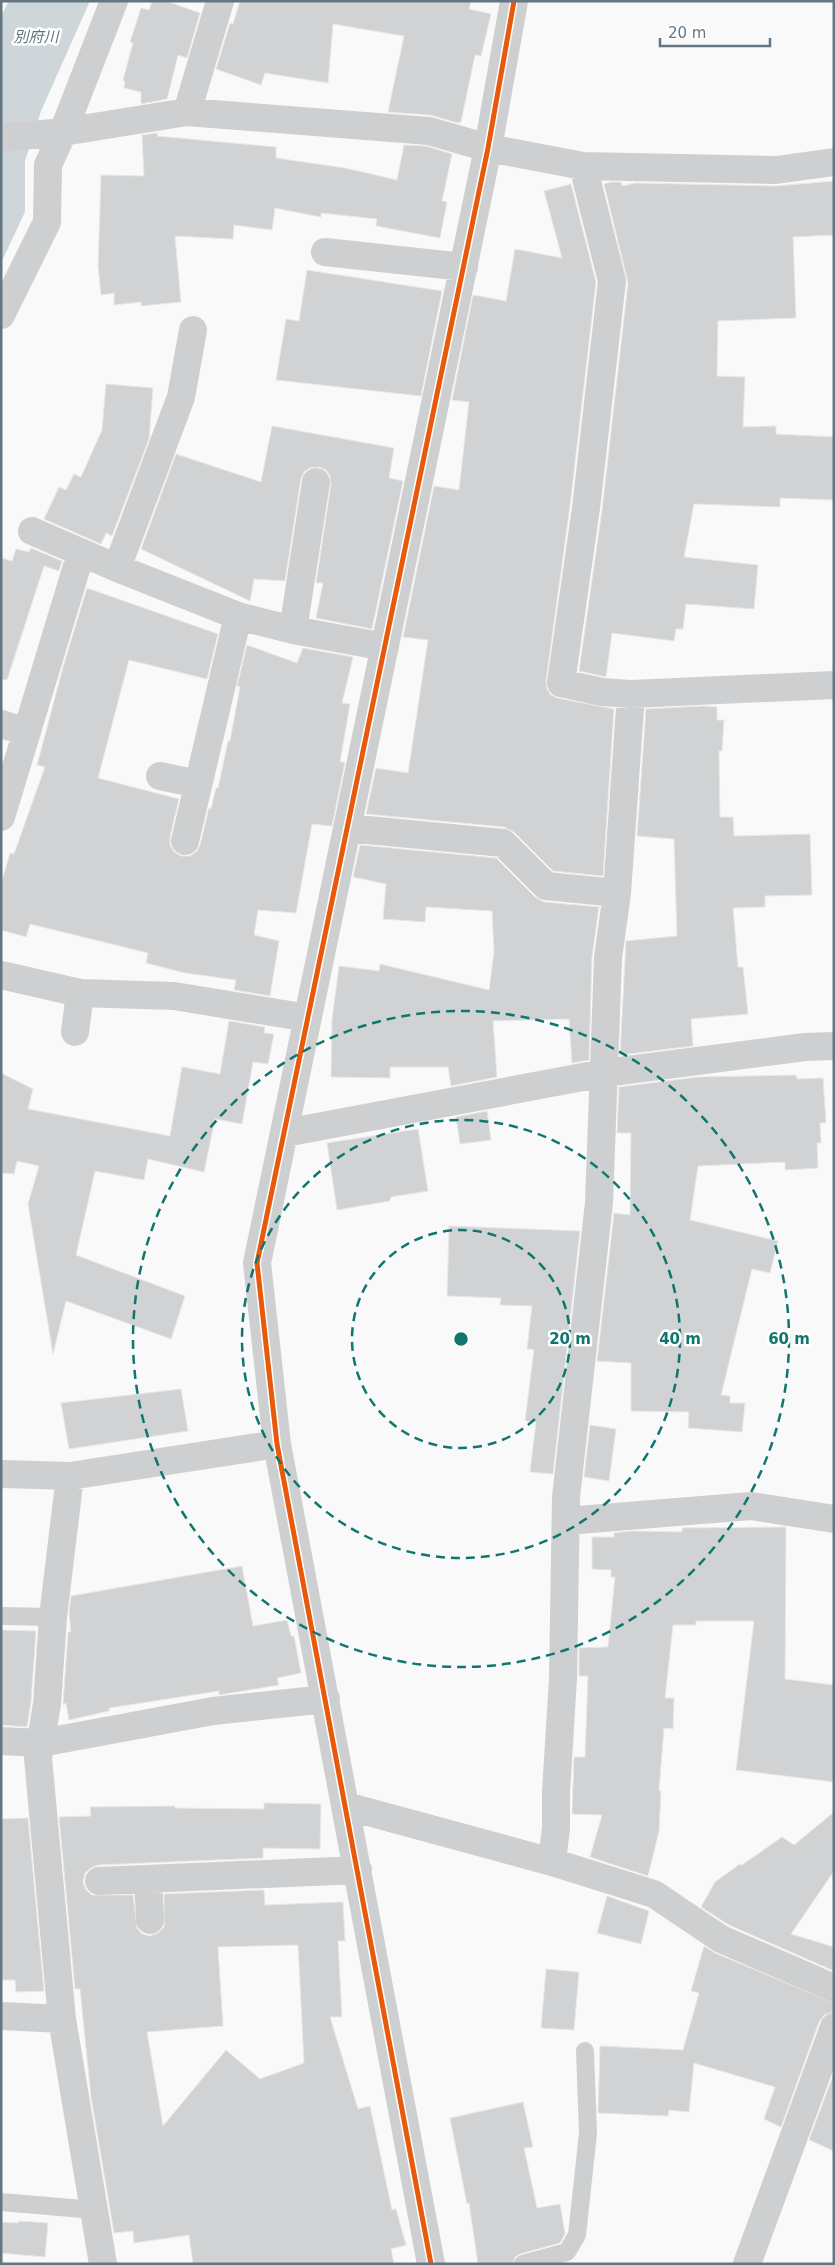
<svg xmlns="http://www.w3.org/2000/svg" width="835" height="2265" viewBox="0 0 835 2265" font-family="'DejaVu Sans','Noto Sans JP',sans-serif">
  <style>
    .water { fill: #ced6d9 }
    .building { fill: #d0d2d3; stroke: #e8e8e8; fill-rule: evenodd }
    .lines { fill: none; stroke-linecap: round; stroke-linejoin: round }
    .lane { stroke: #cecfd0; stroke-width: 18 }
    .street { stroke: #cecfd0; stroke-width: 28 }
    .cycleway-casing { stroke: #fff; stroke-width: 8 }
    .cycleway { stroke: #e8590c; stroke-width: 5 }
    .ring { fill: none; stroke: #0f766e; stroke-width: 2.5; stroke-dasharray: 9 6 }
    .labels { text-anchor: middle; stroke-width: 5; stroke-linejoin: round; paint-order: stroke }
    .water-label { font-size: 15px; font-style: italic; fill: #60757c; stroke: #fff }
    .centre { fill: #0f766e; stroke: #fff; stroke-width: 2.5 }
    .ring-label { font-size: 15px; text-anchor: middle; font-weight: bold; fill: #0f766e; stroke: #fff; stroke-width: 5; stroke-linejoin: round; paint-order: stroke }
  </style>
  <rect width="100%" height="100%" fill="#f9f9f9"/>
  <!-- water -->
  <path class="water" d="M9 1H90L41 111 25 161V212L1 263V16Z"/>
  <!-- building -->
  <path class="building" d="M152 1H166L200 13 187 58 178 55 167 99 141 104V92L124 88 125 82 123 80 133 43 130 42 141 8 149 10Z
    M240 1H471L469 9 491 14 481 56 475 55 461 122 458 123 430 115 388 112 404 36 333 24 328 83 265 73 261 85 216 69 230 23 233 24Z
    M158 133 157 136 276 147V158L345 168 397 180 404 145 426 146 452 154 442 201 447 202 440 238 376 226 377 219 321 213V217L275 208 272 230 234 225 233 239 175 236 181 302 141 306V302L114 305V293L101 295 98 266 101 175 144 176 142 135Z
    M834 181V235L793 237 796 318 718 321 717 376 745 377 743 427 776 426V434L834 437V500L780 498V507L694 504 684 557 758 565 754 609 686 604 683 629H676L674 641 612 633 606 677 579 671 602 510 628 283 604 184 611 182H621L622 186 635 183 776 186Z
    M571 184 596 282 570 506 546 681 547 689 551 695 557 698 614 709 603 876 553 871 514 832 504 827 366 814 376 768 408 773 428 640 403 637 434 486 459 490 469 402 452 400 473 295 506 301 515 249 562 258 544 191Z
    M307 270 442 291 421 396 276 380 286 319 299 321Z
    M106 384 153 388 149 439 112 536 106 533 101 544 44 519 59 487 66 490 74 474 81 477 102 430Z
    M272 426 394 448 389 478 403 481 372 629 316 618 323 583H316L331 484 330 476 326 470 319 467 310 468 304 472 301 479 285 581 254 579 250 601 141 549 176 454 261 482Z
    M31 548 62 561 59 571 44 566 7 680 1 679V558L12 561 16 549 29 552Z
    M87 588 218 634 207 679 129 660 98 778 179 799 170 837V845L174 852 181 856H190L197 851 200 845 209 808 211 809 216 788H218L228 741H230L240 687 237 686 247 645 297 663 303 648 353 657 342 703 350 704 340 762H345L332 826 312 824 296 913 258 910 254 935 279 941 270 996 234 990 236 980 185 973 146 963 148 953 30 924 26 937 1 930V884L10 853 14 854 45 767 37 765 63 667Z
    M702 706 717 707V720H724L722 751H719L720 817H733L734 836 810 834 812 895 765 896V907L733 908 738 967H743L748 1014 691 1019 693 1046 620 1055 626 941 677 936 674 839 637 836 646 709Z
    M360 845 496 858 535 897 544 902 599 907 592 957 589 1060 572 1063 569 1019 493 1021 497 1077 451 1086 448 1067H390V1078L331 1077 332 1019 339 966 379 971 380 964 489 990 494 952 492 911 426 907 425 922 383 919 386 884 353 877Z
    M229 1021 265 1027 264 1033 274 1034 268 1064 253 1062 242 1124 215 1119 204 1172 148 1159 144 1180 95 1171 76 1255 185 1296 171 1339 66 1301 53 1354 28 1204 39 1166 17 1161 14 1174 1 1173V1073L33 1089 28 1109 170 1136 182 1067 220 1074Z
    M796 1075 797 1079 823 1078 826 1123H820L821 1143H817L818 1168 785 1170V1162L698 1166 690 1220 778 1241 770 1273 752 1269 721 1395 730 1396V1403H745L742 1432 688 1428 689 1412 631 1411V1363L597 1361 614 1213 630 1215 631 1133H617L619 1087 698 1077Z
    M487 1111 491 1140 460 1144 456 1117Z
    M418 1129 428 1191 391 1197 390 1201 337 1210 327 1143Z
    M449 1226 580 1231 553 1474 530 1472 536 1422 525 1421 534 1350 527 1349 532 1306 500 1305 501 1298 447 1296Z
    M181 1389 188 1431 69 1449 61 1403Z
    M590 1425 616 1429 609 1481 584 1477Z
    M786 1527 785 1679 834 1685V1782L736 1770 754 1621H696V1625H673L665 1698H674L673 1729 664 1728 659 1791H661L659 1831 648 1876 590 1857 602 1815 572 1814 574 1757H585L588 1676H579V1648L608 1647 615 1577H611V1570L592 1569V1537H614V1533L631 1531 682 1532V1528Z
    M242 1566 253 1626 287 1620 291 1636H294L301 1673 277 1678 279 1685 219 1695V1691L109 1708V1711L69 1720 66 1703 63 1705 68 1632H71L69 1613 71 1596Z
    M1 1630 36 1631 31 1702 27 1727 1 1725Z
    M264 1803 321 1804 320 1849 263 1848V1858L98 1865 91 1868 85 1873 83 1882 86 1890 92 1895H133L137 1928 142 1934 150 1936 158 1933 164 1927V1894L264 1890 265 1905 343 1902 345 1941H338L342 2017H330L358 2109 370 2106 392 2210 396 2209 406 2245 391 2249 394 2264H193L189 2235 134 2243 133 2231 114 2233 91 2097 80 1989H75L59 1817 91 1816 90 1807 175 1806V1808L264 1809ZM298 1945 304 2063 260 2079 226 2050 163 2126 147 2032 223 2026 218 1947Z
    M834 1812V1871L791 1934 834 1947V1971L729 1925 701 1907 715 1882 740 1864 742 1865 782 1837 794 1845Z
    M28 1818 44 1991 16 1992 15 1980H1V1819Z
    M607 1896 649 1911 641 1944 597 1933Z
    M704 1946 715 1953 834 2003V2012L824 2015 819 2022 781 2127 764 2119 775 2087 694 2063 689 2112 669 2110 668 2116 598 2113 600 2046 683 2050 699 1993 691 1991Z
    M546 1969 579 1972 574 2030 541 2028Z
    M834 2073V2151L809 2140Z
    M523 2102 533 2147 524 2148 537 2208 560 2204 565 2234 560 2243 520 2254 515 2257 513 2264H478L469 2203 467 2204 450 2118Z
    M18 2221 48 2223 45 2257 1 2253V2222L18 2223Z"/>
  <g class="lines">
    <!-- lane -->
    <path class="lane" d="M1 1616 53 1617
      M1 2202 95 2210
      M523 2264 567 2252 577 2235 588 2133 585 2051"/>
    <!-- street -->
    <path class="street" d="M187 112 220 1
      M1 138 63 132 187 112 429 131 488 148 583 166 776 170 834 162
      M583 166 612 281 586 508 561 683 602 692 631 694 834 685
      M325 252 464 267
      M1 315 47 222 48 165 63 132 114 1
      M32 531 117 568 238 616 293 630 385 647
      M117 568 181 397 193 330
      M293 630 316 482
      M1 724 27 732
      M160 776 198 784
      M1 817 81 553
      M347 828 503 843 546 886 617 893
      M185 841 238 616
      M1 975 80 993 174 996 308 1018
      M75 1032 80 993
      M285 1133 604 1073 805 1047 834 1046
      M1 1474 70 1476 277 1444
      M70 1476 53 1617 47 1704 38 1758 62 2019 103 2264
      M566 1521 751 1506 834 1519
      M1 1741 41 1743 213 1711 326 1699
      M346 1806 552 1862 654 1894 721 1939 834 1988
      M552 1862 556 1828V1792L563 1679 566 1497 599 1203 608 958 617 893 631 694
      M148 1879 150 1920
      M99 1881 358 1870
      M1 2016 62 2019
      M431 2264 277 1444 257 1263 488 148 514 1
      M747 2264 834 2027"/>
    <!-- cycleway casing -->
    <g class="cycleway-casing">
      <path id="cycleway" d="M431 2264 277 1444 257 1263 488 148 514 1"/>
    </g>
    <!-- cycleway -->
    <use href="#cycleway" class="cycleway"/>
  </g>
  <!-- distance rings -->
  <g class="ring">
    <circle cx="461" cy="1339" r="109"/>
    <circle cx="461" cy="1339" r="219"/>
    <circle cx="461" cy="1339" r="328"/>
  </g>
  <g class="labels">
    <!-- water labels -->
    <g class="water-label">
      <text x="36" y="42">別府川</text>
    </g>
  </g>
  <circle cx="461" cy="1339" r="8" class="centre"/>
  <g class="ring-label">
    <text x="570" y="1344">20 m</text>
    <text x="680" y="1344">40 m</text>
    <text x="789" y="1344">60 m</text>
  </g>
  <!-- border -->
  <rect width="835" height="2265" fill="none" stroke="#657683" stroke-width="5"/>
  <!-- scale -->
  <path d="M660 38v8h110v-8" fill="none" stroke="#657683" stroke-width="2.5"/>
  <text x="668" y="38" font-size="15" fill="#657683" stroke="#ffffff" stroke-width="4" paint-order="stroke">20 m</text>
</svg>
